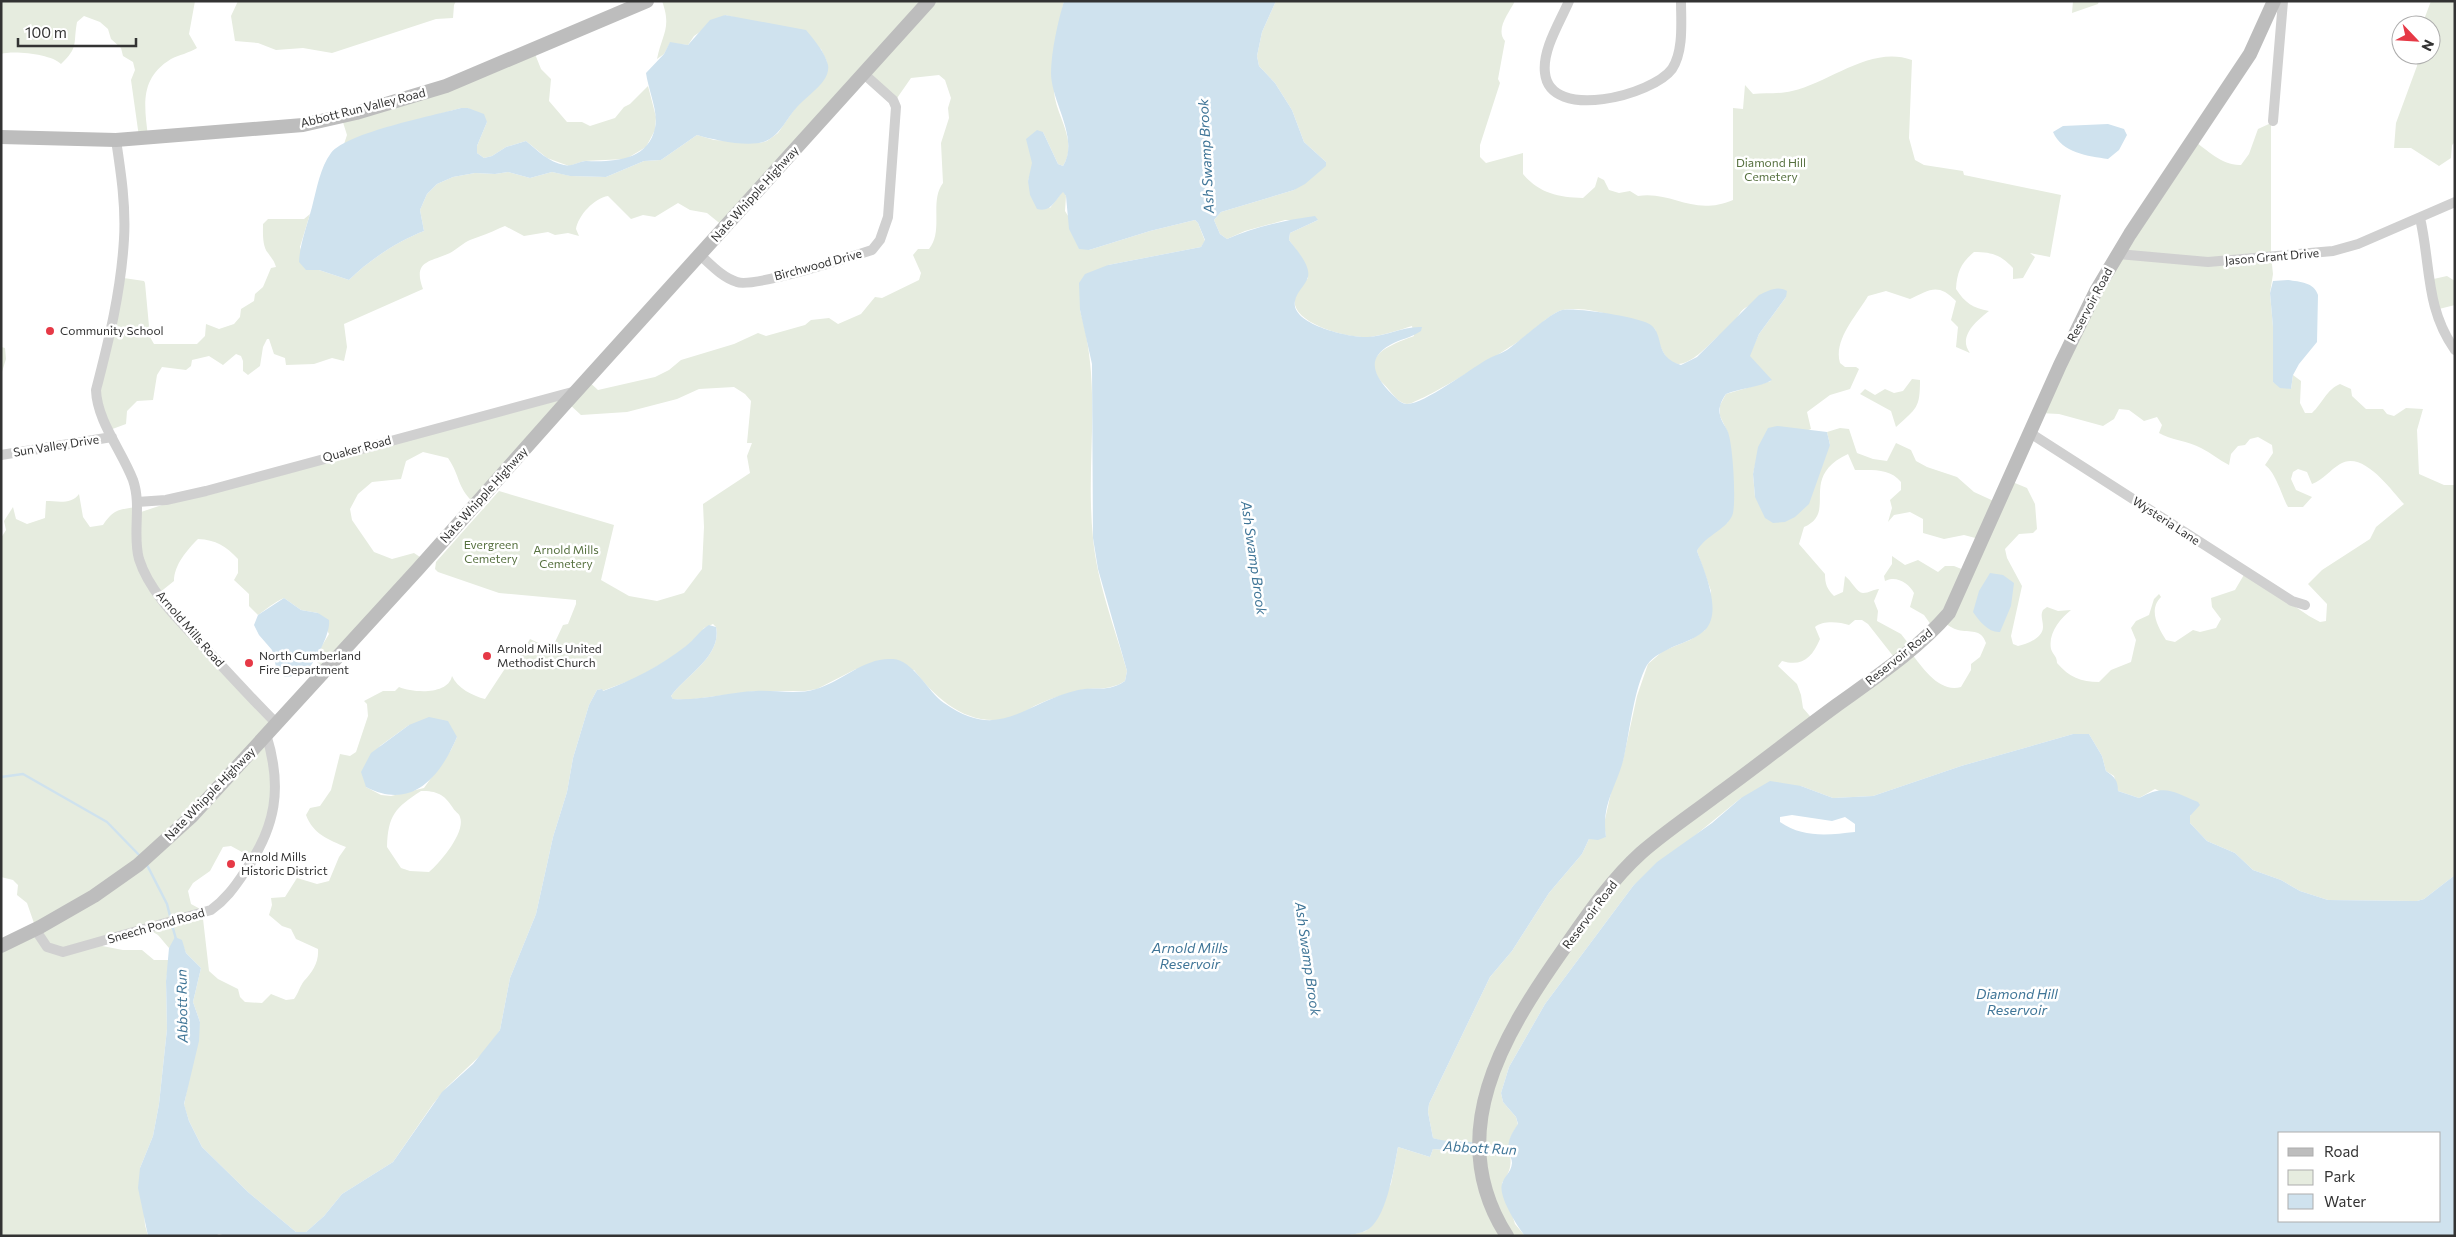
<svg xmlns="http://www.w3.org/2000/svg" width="2456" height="1237" viewBox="0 0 2456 1237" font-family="Commissioner,sans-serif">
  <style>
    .green { fill: #e6ecdf; fill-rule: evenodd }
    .water { fill: #cfe2ee; fill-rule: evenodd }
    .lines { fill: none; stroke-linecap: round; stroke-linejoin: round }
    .stream { stroke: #cfe2ee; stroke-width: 2.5 }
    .street { stroke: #d0d0d0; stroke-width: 10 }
    .secondary { stroke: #bdbdbd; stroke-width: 14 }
    .poi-dot { fill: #e63946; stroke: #fff; stroke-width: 2 }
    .labels { text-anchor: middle; stroke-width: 5; stroke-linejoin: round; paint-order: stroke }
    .street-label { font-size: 12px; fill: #333; stroke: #fff }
    .park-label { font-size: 12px; fill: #56703f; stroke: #fff }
    .poi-label { font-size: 12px; fill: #333; stroke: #fff; text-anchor: start }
    .water-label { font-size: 14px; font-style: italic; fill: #3f7597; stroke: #fff }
  </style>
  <rect width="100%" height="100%" fill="#fff"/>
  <!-- green -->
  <path class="green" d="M1 1H195L189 34 197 48C189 53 179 55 171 59 140 78 144 104 148 136L139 137 131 80 135 70 133 62 123 56 121 48 111 39 108 29 100 22 84 16 77 22C73 44 79 47 61 64 52 54 13 50 1 54Z
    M238 1H456L454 5 453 18 436 19 332 53 303 48 276 50 258 43 235 41 231 16Z
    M662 1H1064C1058 24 1053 67 1054 91 1055 115 1079 141 1063 166L1058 164 1043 132 1028 181 1050 208 1063 191 1066 196 1065 211 1089 250 1150 231 1195 220 1198 223 1205 241 1201 247 1108 265 1080 310C1103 389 1085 459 1093 538 1097 583 1115 628 1127 671L1125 681C1106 693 1093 685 1074 692 1063 695 1052 698 1041 703 1031 707 1021 715 1010 718 969 728 937 700 914 670L856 669 817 689 805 691H756L686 700 673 699 671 696C686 675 722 656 716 627L713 624 704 628 696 639 671 658 637 678 602 691V689L597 690 589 705 573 758 567 792 553 837 536 914 510 978 500 1030 486 1050 447 1087 433 1104 393 1162 342 1194 324 1216 306 1232H296L248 1192 202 1147 189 1121 184 1105 200 1022 193 1002 201 968 186 953 181 940 169 948 158 935 148 929 92 944 123 950H142L154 960H169L166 981 167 1029 159 1104 153 1136 140 1168 145 1225 148 1236H1V943L35 926 27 903 17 895 18 885 13 880 1 877V538L6 530 4 521 13 507 16 519 27 524 45 518 46 501C57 501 71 505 79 494L83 517 90 527 103 525C114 509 118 510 136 507L138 513 234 481 569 392 586 379 598 390 655 377 669 370 681 360 734 344 758 333 766 336 805 325 811 320 829 318 838 324 861 314 875 297 882 298 919 280 921 273 913 255 918 249H929C944 231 929 201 943 183L941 143 949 118 948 108 951 98 945 80 939 75 911 78 895 101 860 75 723 226 707 213 690 210 678 203 655 217 643 215 631 219 608 196C594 198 578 216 576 229L579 236 568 233 555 235 548 232 524 236 505 226 500 228C490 233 480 236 470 240 463 243 457 249 450 253 431 262 412 260 423 289L344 324 347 347 344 361 332 358 314 364 286 365 285 358 274 354 269 339H267L263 347 260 366 248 375 243 371V361L241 356 236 354 223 365 209 356 192 360 191 366 186 370 162 367 157 375 153 400 137 401 127 411 126 424 107 431 98 411 117 277 144 281 145 283 150 337 154 344H197L205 336 206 324 219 329 234 324 240 317 241 309 254 301 255 294 263 287 271 268 276 267C274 260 272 259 268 253 262 246 263 232 263 224L268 219H304L310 214 300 247 307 270H319L349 280C369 260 398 241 424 231L420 210 427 194 437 184 453 177 475 173 495 174 508 172 530 178 552 172 571 176 606 177 644 161 661 160 697 135 714 140 760 143 767 141 778 133 827 62 821 49 749 21 725 15 694 36 688 45 670 43 664 54 657 59C662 34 672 28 662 1ZM734 387 745 394 751 401 747 443H752L747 456 750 473 703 504 704 527 702 569 684 593 657 601 629 596 601 580 614 525 499 491 436 562 435 569 438 572 499 593 576 600V604L568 624 563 625 555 642H548L545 646 530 639 512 669 506 667 485 699C473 696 457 688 452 676 448 695 414 693 399 687L395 691H383L364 701 367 704 368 716 356 752 350 756 340 754 331 790 320 806 310 808 306 815C313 834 329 840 346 847L339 857 329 881 317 884 297 878 285 897 271 898 272 905 269 915 282 926 291 929 296 939 318 949C319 963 312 972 304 981 300 986 298 994 294 999L286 1000 271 994 262 1003 245 1002 240 997 238 989 218 979 209 971 202 910 191 904 188 891 193 883 210 871 223 847 231 846 251 857 274 802 265 734 277 720 159 593 174 581C174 565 187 550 198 539 216 540 226 546 238 559V573L234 580 249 594V606L258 615C265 610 276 601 284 598L301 610 318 613 329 634 314 659 318 663 313 678 423 559 414 553 392 559 374 552 352 520 350 509 358 494 372 482 401 479 406 461 423 452 448 458C461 477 456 486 474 503L568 403 581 415 627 412 677 399 699 389ZM409 725 457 737 451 750 424 788 391 796 381 795 366 787 380 746ZM421 791C437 791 444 794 453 808 454 811 459 813 460 817 466 832 440 863 429 872L410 871 401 868 387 847C388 815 395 808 421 791Z
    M1276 1H1515C1509 13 1495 29 1505 41L1498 79 1500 83 1480 145V157L1486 163 1523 153V174C1539 193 1558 197 1583 198L1595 187 1598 177 1604 180 1609 190 1619 193 1630 191 1638 196C1674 191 1692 217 1733 200V108L1743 109 1745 85 1753 94C1765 93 1781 94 1792 91 1831 82 1871 45 1912 60L1909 138 1915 160 1924 165 1963 171 1964 175 2061 195 2050 257 2030 253 2035 257 2023 278 2013 279V268C2001 255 1992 252 1974 252 1961 263 1957 272 1956 289 1965 303 1973 308 1989 311 1978 320 1957 336 1970 353L1956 347 1958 327 1951 320 1956 301C1938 282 1929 290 1910 299L1886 291 1868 296C1857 315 1833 340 1840 363L1845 367H1856L1859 369 1850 389 1830 395 1807 412 1811 429 1759 448 1753 474 1755 497 1830 445 1827 432 1840 428 1849 429 1857 453 1873 459 1887 461 1896 443 1911 450 1916 461 1927 467 1957 477 1974 492 1998 503 2010 481 2027 488 2035 504 2037 529 2033 533 2019 534 2005 549 2007 558 2022 586 2011 636 2013 644 2018 646C2027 644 2043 638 2043 627 2043 620 2040 616 2043 610L2047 607 2058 611 2071 610C2060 619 2048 633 2051 649 2053 655 2057 656 2057 663 2069 677 2081 682 2099 682L2111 670 2131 662 2136 640 2131 628 2136 621 2149 615 2154 599 2159 594 2161 597C2148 610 2158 627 2166 640L2175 642 2193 630 2200 632 2216 628 2221 619 2212 607 2211 598 2235 590 2245 573 2309 616 2320 622 2326 621 2327 604 2308 584 2322 570 2370 539 2376 527 2404 504C2390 489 2363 450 2340 464 2330 470 2323 480 2312 484L2307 472 2298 469 2293 472 2291 479 2296 490 2312 497 2303 507H2288C2281 494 2276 473 2265 465L2273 453 2272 445 2258 437 2250 439 2245 445 2238 446 2231 454 2229 465C2219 460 2211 453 2201 448 2189 441 2170 440 2159 433L2162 425 2157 417 2144 421 2129 410 2119 409 2114 419 2103 426 2059 414 2039 413 2075 335 2193 140C2207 150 2223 166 2241 165L2249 154 2258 129 2271 123V255L2273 274 2270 293 2273 327V382L2291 389 2293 375 2301 381 2300 403 2305 413H2312C2323 403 2326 390 2340 384L2351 389 2352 396 2366 409H2383L2387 414 2394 416 2406 408 2423 409 2417 430 2419 474 2444 485H2455V875L2424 899 2417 901 2328 900 2300 891 2281 880 2253 870 2235 853 2207 841 2190 823V816L2195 808 2155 789 2139 798 2118 791 2114 776 2106 771 2102 756 2089 734H2073L1961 766 1873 796 1833 798 1801 786 1741 798 1633 886 1545 1004 1509 1067 1501 1093 1503 1102 1516 1117 1518 1125C1498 1150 1522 1157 1502 1183L1515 1224 1525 1236H1346L1366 1231 1391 1184 1398 1147 1430 1157 1433 1149 1474 1152 1461 1140 1445 1142 1433 1138 1428 1112 1429 1104 1490 977 1512 951 1549 893 1582 854 1589 839 1606 837 1604 824 1612 788 1623 760 1637 696 1648 664 1663 651 1690 640 1705 630 1711 591 1697 551 1701 542 1728 522V433L1720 416V405L1726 394 1771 381 1749 356 1759 334 1786 297C1776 300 1753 303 1745 308 1739 312 1736 321 1731 326 1725 331 1719 335 1713 341 1684 370 1667 377 1655 329 1627 321 1593 305 1562 310 1553 312 1531 332 1522 339 1508 349 1419 404 1407 404 1399 403 1394 396 1389 390 1385 385 1378 379 1375 373 1365 352 1401 341 1414 336L1412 326C1399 330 1384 335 1370 337 1352 339 1300 326 1295 305 1293 295 1302 285 1308 278L1302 258 1289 240 1290 233 1318 220H1285L1245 231 1227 239 1220 234 1214 220 1221 212 1294 190 1326 162 1304 142 1292 110 1275 83 1259 66 1257 56 1262 32ZM1848 454 1855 470C1872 470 1890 468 1901 482V490L1890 500 1892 508 1888 522 1894 515 1910 512 1923 519V533L1944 539 1964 535 1983 540 1969 572 1954 566H1945L1938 572 1918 560 1905 565 1892 556V564L1884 576 1885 581C1896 575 1909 583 1914 593L1910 607 1924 615 1934 629 1943 622C1948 625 1953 629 1958 630 1970 633 1981 628 1986 643L1980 657 1971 664V670L1961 687C1939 693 1923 668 1911 653L1912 648 1901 634 1877 621 1878 611 1874 601 1879 589C1874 589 1869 593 1863 593 1857 593 1851 580 1845 576L1843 592 1834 596C1827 589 1825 584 1825 574L1799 544 1804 527C1839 512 1797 478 1848 454ZM1855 620H1862L1868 624 1897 661 1815 722 1803 708 1801 695 1797 684 1778 666 1782 661C1802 667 1812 658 1820 639L1815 627C1823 620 1840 622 1849 625Z
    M2073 1H2099L2098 4 2072 13Z
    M2431 1H2455V142L2452 145 2451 158 2439 166 2411 148H2394L2396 123 2417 66 2418 55H2431V25H2422Z
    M533 49 541 69 551 79 549 101 567 122H582L590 126 615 118 624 107 630 104 648 86 656 117 655 130 646 147 626 159 584 161 569 166 547 158 526 141 506 147 492 156 484 158 477 153V146L487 122 468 108H461L364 135 344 144 347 135 341 116Z
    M2447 276 2455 281V305L2435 310 2429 280Z
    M1 347 5 348 6 359 1 375Z
    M1912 379 1920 380C1920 408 1917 408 1896 427L1891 411 1860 394 1865 389 1875 395 1885 389 1894 393 1903 391Z"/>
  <!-- water -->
  <path class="water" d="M1064 1H1276L1262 32 1257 56 1259 66 1275 83 1292 110 1304 142 1326 162V166L1305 184 1294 190 1221 212 1214 220 1220 234 1227 239C1255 227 1285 220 1315 216L1318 220 1290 233 1289 240C1295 248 1311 265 1308 277 1305 286 1297 291 1295 301 1290 325 1352 338 1368 337 1387 336 1403 326 1422 327L1421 331C1411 338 1400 339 1390 345 1361 361 1379 382 1397 399 1399 401 1403 404 1407 404 1422 405 1471 369 1486 360 1493 356 1500 354 1507 350 1519 342 1550 313 1562 310 1575 307 1641 317 1651 325 1665 336 1653 356 1681 365L1697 357 1759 295C1768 291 1777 285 1787 291L1786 297 1759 334 1750 356 1772 380C1758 388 1740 388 1726 394 1722 400 1718 407 1720 415 1721 421 1726 427 1728 432 1733 446 1736 498 1733 513 1729 529 1705 535 1697 551 1704 570 1723 612 1705 630 1697 638 1685 642 1675 646 1666 650 1653 656 1647 665 1634 688 1630 730 1624 757 1617 787 1601 803 1606 837L1598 840 1589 839 1582 854 1549 893 1512 951 1490 977 1429 1104 1428 1112 1433 1138C1448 1143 1462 1140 1478 1143L1474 1152 1433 1149 1430 1157 1398 1147C1394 1168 1386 1223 1365 1231 1359 1234 1352 1234 1346 1236H226L219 1234 215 1236H148L138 1188 140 1168 153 1136 159 1104 167 1029 166 981 169 948 175 937 182 940 186 953 201 968 193 1002 200 1022 199 1041 184 1104 189 1121 202 1147 248 1192 296 1232H306L324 1216 342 1194 393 1162 442 1092 473 1064 500 1030 510 978 536 914 553 837 567 792 573 758 589 705 597 690 602 689 603 691C633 680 660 666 686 646 694 640 700 630 709 625L716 627C722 656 686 675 671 696L673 699C701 701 728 692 756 691 775 690 798 695 816 689 843 681 864 657 893 659 913 660 928 692 944 703 1001 743 1024 702 1078 690 1097 686 1107 693 1125 681L1127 671 1098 569 1093 538 1092 364 1080 310 1079 283 1085 274 1108 265 1201 247 1205 240 1198 223 1195 220 1150 231 1089 250 1079 249 1069 229 1066 196 1063 192C1055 200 1051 213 1037 209L1030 195 1028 181 1032 163 1026 139 1037 130 1043 132 1058 164 1063 166C1080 138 1051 102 1051 73 1051 52 1058 21 1064 1Z
    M725 15 806 30C814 40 825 52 828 65 829 70 827 76 824 80 817 90 805 98 797 107 787 118 780 135 766 141 750 148 714 140 697 135L661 160 644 161 606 177 570 176 552 172 530 178 508 172 495 174 475 173 453 177 437 184 427 194 420 210 424 231C398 241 369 260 349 280L319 270H306L299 262C300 243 307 226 312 207 317 188 320 168 331 153 348 132 433 116 461 108H468L484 114 487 122 477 146V153L484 158 492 156 506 147 526 141C538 151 549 162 564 165 572 167 579 161 586 161 613 162 648 161 655 128 659 113 648 89 646 73L664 54 670 42 688 45 710 20Z
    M2108 124 2124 129 2127 135 2119 150 2108 159C2088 156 2062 153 2053 132L2063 126Z
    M2288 280C2300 282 2314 282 2318 295L2317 342 2299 364 2293 375 2291 389 2280 388 2273 382V327L2270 293 2273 281Z
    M1777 426 1827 432 1830 445 1809 504 1795 517 1785 522 1773 523 1765 518 1755 497 1753 474 1758 447 1768 428Z
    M1990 573 2003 575 2014 583 2011 606 2000 632C1989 633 1979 621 1973 612L1979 591Z
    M284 598 301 610 318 613 329 620C331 632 316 661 307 670 302 675 293 676 285 677L277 671 272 650 259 635 254 625 258 615Z
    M429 717 448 721 457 737C440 777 412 811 366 787L361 772 371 753 409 725Z
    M2073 734H2089L2102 756 2106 771C2115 777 2118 781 2118 791L2139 798C2165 784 2172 791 2198 802L2200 805 2190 816V823L2207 841 2235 853 2253 870 2281 880 2300 891 2328 900 2417 901 2424 899 2455 875V1236H1525C1517 1226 1498 1196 1502 1184 1504 1176 1511 1173 1512 1163 1512 1159 1510 1156 1509 1153 1507 1141 1511 1134 1518 1124L1516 1117 1503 1102 1501 1093 1509 1067 1545 1004 1633 886 1657 862 1712 823 1741 798 1770 781 1801 786 1833 798 1873 796 1961 766ZM1792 815 1832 821 1845 817 1855 824V832C1828 835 1803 838 1780 822V817ZM2280 1133H2440V1221H2280Z"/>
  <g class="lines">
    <!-- stream -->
    <path class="stream" d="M1 777 23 774 107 822 141 857
      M146 863 167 904 171 920
      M172 925 176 939
      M1485 1147H1511"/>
    <!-- street -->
    <path class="street" d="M1569 1C1560 22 1542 50 1545 73 1550 122 1653 95 1672 69 1684 51 1681 21 1681 1
      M2273 121 2283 1
      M116 140C121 173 126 206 124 239 121 291 109 340 96 390 97 421 122 451 133 480 142 506 132 534 139 559 150 594 183 624 207 650 230 675 253 700 277 724
      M2420 218C2431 265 2425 308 2455 350
      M2118 254 2208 262 2333 251 2358 244 2455 202
      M700 255C711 265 723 278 737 282 753 288 851 257 872 250L880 240 888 217 896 107 893 100 864 74
      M2030 433 2292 601 2305 605
      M1 455 112 437
      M137 502 166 500 206 491 576 391
      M35 929 47 947 63 952 211 910C225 900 234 888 244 873 276 827 283 788 266 734"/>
    <!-- secondary -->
    <path class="secondary" d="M1 137 116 140 303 125 356 113 446 86 647 1
      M1 946 40 927 94 896 138 865 192 816 418 569 562 407 929 1
      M1507 1236C1442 1135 1503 1035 1563 950 1586 917 1610 881 1641 853 1665 832 1692 814 1717 795 1757 766 1796 735 1837 705 1876 677 1917 650 1949 613L2060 365 2096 291 2130 234 2250 54 2274 1"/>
  </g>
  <!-- markers -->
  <g class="poi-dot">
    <circle cx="50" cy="331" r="5"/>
    <circle cx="487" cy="656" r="5"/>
    <circle cx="249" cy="663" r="5"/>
    <circle cx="231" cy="864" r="5"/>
  </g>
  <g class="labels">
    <!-- street labels -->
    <g class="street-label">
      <text transform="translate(363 108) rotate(-14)" y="4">Abbott Run Valley Road</text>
      <text transform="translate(755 194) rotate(-48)" y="4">Nate Whipple Highway</text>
      <text transform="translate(2272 257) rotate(-5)" y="4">Jason Grant Drive</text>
      <text transform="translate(818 265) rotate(-15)" y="4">Birchwood Drive</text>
      <text transform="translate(2090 305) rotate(-62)" y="4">Reservoir Road</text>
      <text transform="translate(56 446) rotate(-9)" y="4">Sun Valley Drive</text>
      <text transform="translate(357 449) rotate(-15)" y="4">Quaker Road</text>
      <text transform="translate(484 495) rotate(-48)" y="4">Nate Whipple Highway</text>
      <text transform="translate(2166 521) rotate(33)" y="4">Wysteria Lane</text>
      <text transform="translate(190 629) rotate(49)" y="4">Arnold Mills Road</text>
      <text transform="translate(1899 657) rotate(-39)" y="4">Reservoir Road</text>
      <text transform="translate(210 794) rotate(-46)" y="4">Nate Whipple Highway</text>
      <text transform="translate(1590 915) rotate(-53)" y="4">Reservoir Road</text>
      <text transform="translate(156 926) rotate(-16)" y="4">Sneech Pond Road</text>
    </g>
    <!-- park labels -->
    <g class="park-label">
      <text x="1771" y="167">Diamond Hill<tspan x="1771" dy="14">Cemetery</tspan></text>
      <text x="491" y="549">Evergreen<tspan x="491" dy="14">Cemetery</tspan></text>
      <text x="566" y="554">Arnold Mills<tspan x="566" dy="14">Cemetery</tspan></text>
    </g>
    <!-- poi labels -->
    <g class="poi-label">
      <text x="60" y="335">Community School</text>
      <text x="497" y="653">Arnold Mills United<tspan x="497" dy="14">Methodist Church</tspan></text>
      <text x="259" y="660">North Cumberland<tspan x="259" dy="14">Fire Department</tspan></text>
      <text x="241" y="861">Arnold Mills<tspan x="241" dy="14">Historic District</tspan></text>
    </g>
    <!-- water labels -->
    <g class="water-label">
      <text transform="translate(1206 156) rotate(-93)" y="5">Ash Swamp Brook</text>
      <text transform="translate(1254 558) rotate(82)" y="5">Ash Swamp Brook</text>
      <text x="1190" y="953">Arnold Mills<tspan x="1190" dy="16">Reservoir</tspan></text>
      <text transform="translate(1308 959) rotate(82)" y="5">Ash Swamp Brook</text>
      <text x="2017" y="999">Diamond Hill<tspan x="2017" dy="16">Reservoir</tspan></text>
      <text transform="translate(182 1006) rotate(-91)" y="5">Abbott Run</text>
      <text transform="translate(1480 1148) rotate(3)" y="5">Abbott Run</text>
    </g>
  </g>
  <!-- border -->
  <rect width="2456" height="1237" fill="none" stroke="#333333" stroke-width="5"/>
  <!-- legend -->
  <rect x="2278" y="1132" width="162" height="90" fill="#ffffff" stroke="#adadad"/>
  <rect x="2288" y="1148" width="25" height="8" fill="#bdbdbd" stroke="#adadad"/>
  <text x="2324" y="1157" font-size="15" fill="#333333">Road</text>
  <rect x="2288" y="1170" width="25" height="15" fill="#e6ecdf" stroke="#adadad"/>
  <text x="2324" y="1182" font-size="15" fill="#333333">Park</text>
  <rect x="2288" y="1194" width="25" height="15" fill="#cfe2ee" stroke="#adadad"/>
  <text x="2324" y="1207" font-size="15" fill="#333333">Water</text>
  <!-- north arrow -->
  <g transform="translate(2416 40) rotate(115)"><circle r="24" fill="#ffffff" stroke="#adadad"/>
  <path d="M0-4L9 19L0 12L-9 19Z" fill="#e63946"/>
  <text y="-8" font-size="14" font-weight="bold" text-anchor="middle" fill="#333333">N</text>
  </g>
  <!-- scale -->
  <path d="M18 38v8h118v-8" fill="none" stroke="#333333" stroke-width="2.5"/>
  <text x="25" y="38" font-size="15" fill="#333333" stroke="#ffffff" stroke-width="4" paint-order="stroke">100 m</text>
</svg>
